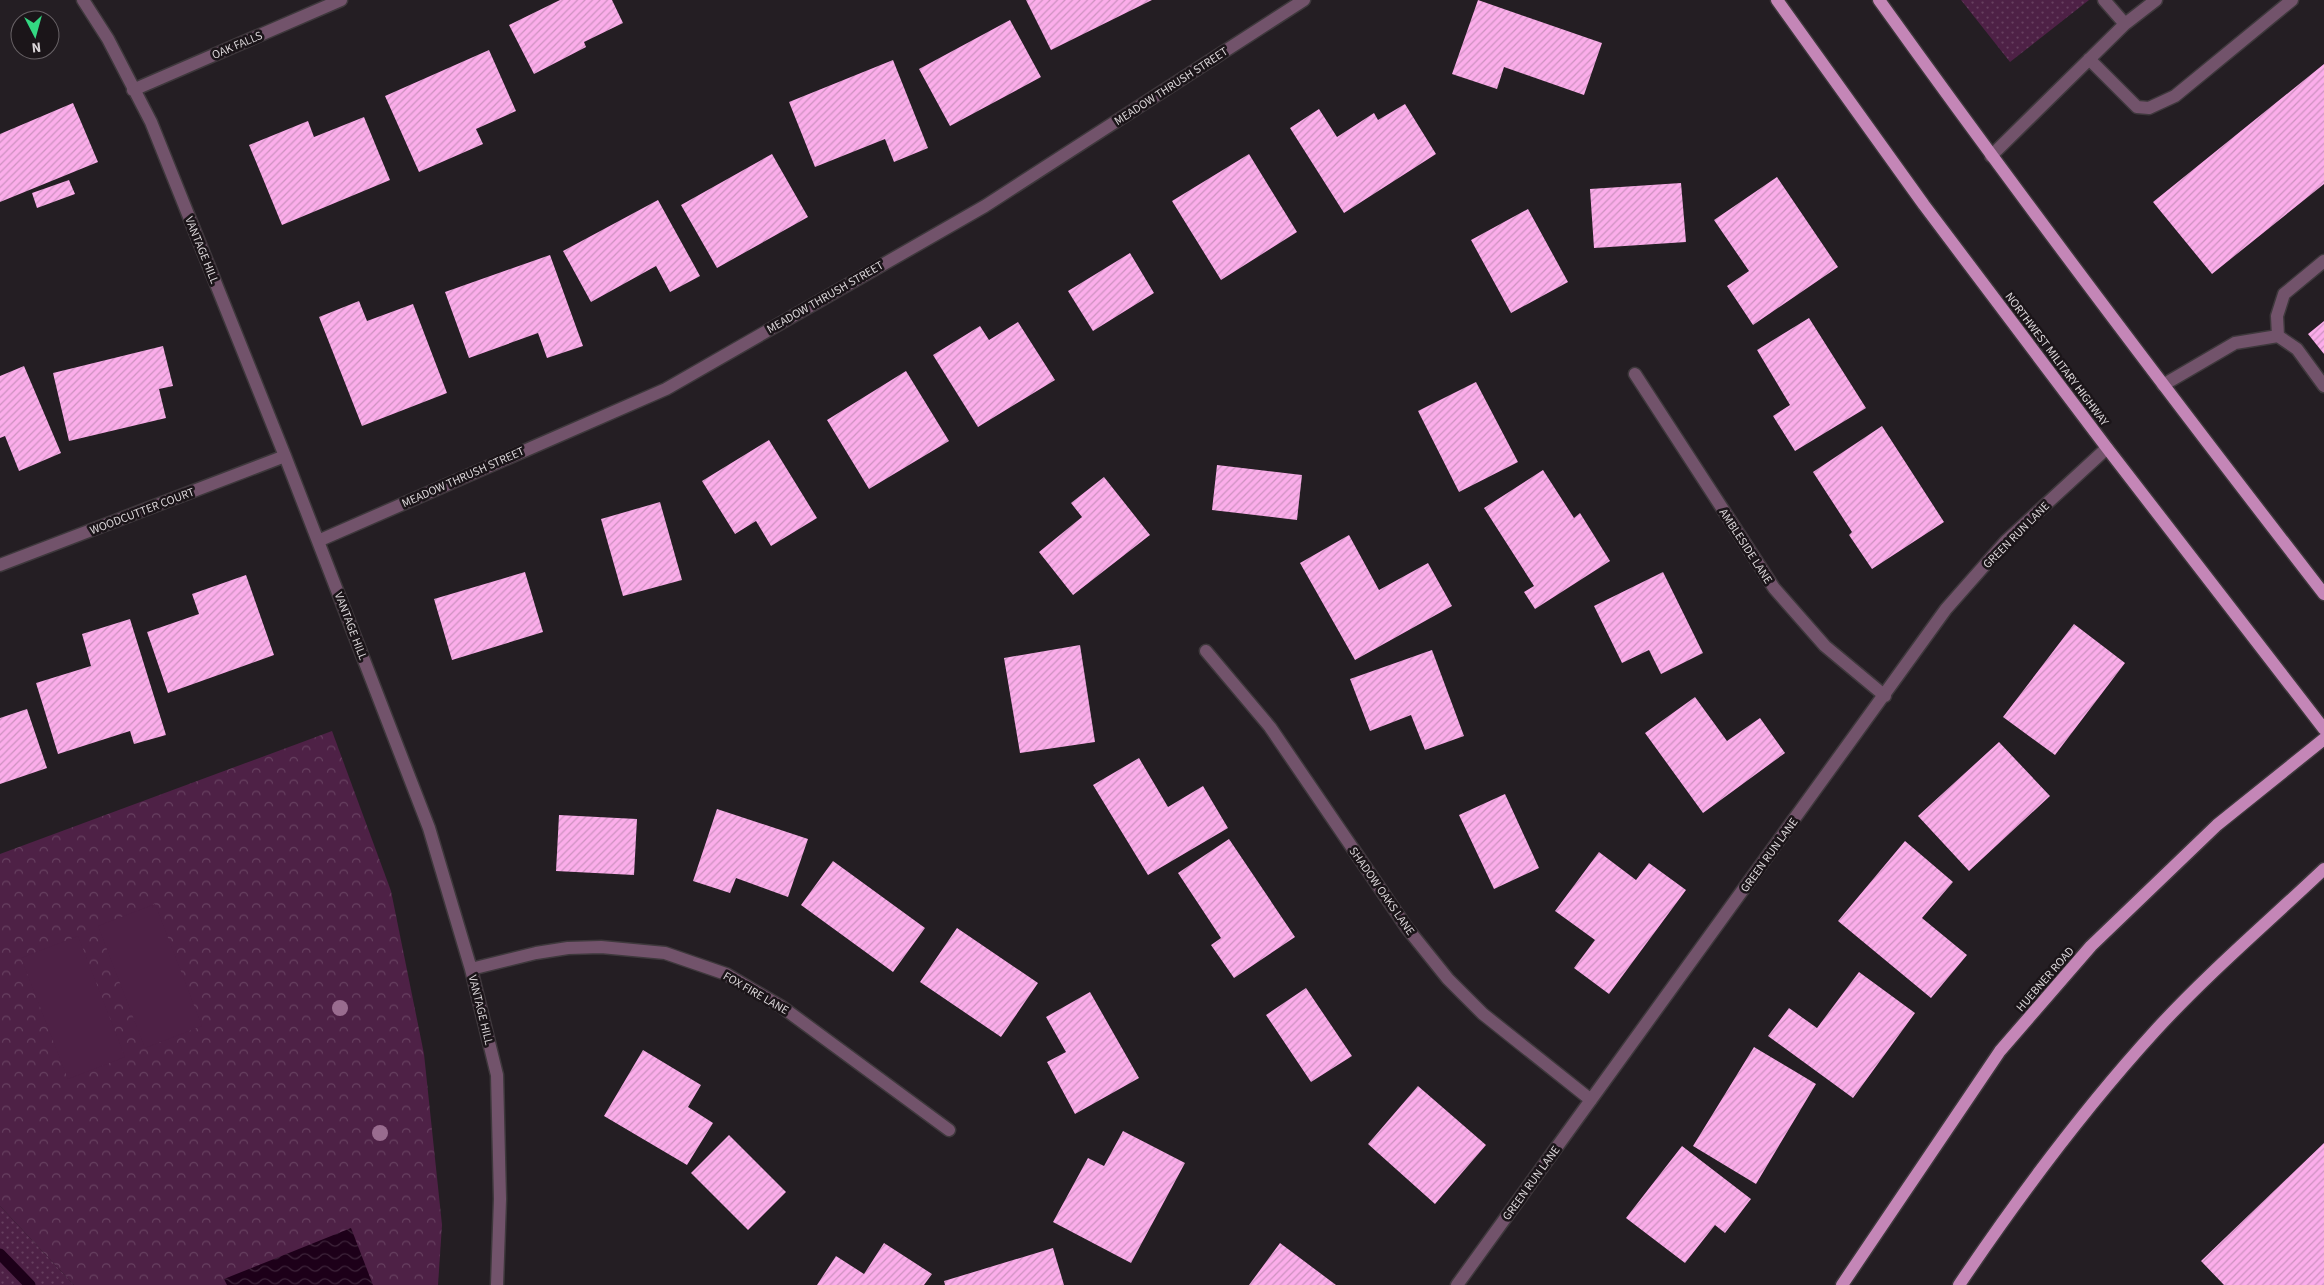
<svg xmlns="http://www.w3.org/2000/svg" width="2324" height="1285" viewBox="0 0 2324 1285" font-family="'Source Sans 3',sans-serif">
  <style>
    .grass { fill: url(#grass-dots) }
    .park { fill: url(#park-crowns) }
    .pitch { fill: #4e2146 }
    .water { fill: url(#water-waves) }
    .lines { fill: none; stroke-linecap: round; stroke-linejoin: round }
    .stream { stroke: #1d0019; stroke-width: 11 }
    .building { fill: url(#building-hatch) }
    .lane-casing { stroke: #3e383c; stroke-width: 15 }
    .street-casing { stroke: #3e383c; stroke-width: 15 }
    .primary-casing { stroke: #3e383c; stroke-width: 15 }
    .lane { stroke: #72536b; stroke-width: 12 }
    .street { stroke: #72536b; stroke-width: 12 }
    .primary { stroke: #c486b7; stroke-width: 12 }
    .tree { fill: #996c8f }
    .labels { text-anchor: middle; stroke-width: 5; stroke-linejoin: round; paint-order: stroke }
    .street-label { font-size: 12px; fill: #dbd6d9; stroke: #1b1519 }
  </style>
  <defs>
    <pattern id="grass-dots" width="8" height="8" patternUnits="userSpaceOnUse" patternTransform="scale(1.25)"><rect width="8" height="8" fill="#4e2146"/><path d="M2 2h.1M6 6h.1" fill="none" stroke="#674060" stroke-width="1.8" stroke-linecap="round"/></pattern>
    <pattern id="park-crowns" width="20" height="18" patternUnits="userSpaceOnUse" patternTransform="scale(1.25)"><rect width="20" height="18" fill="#4e2146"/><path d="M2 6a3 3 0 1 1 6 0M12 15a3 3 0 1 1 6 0" fill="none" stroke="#674060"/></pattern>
    <pattern id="water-waves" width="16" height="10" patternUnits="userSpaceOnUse" patternTransform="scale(1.25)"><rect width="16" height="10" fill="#1d0019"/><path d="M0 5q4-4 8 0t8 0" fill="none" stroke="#3d243a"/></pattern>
    <pattern id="building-hatch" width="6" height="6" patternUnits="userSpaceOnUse" patternTransform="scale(1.25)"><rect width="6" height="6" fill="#fbadea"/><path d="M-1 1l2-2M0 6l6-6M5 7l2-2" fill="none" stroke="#cd92c0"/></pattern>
  </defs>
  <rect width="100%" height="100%" fill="#241e23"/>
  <!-- grass -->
  <path class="grass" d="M1961 0H2089L2010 62Z
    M0 1206 74 1285H0Z"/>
  <!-- park -->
  <path class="park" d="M332 731 391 891 424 1054 442 1225 438 1285H74L0 1206V854Z"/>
  <!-- pitch -->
  <path class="pitch" d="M155 904 202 1026 145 1048 98 926Z
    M78 936 125 1057 68 1079 21 958Z"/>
  <!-- water -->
  <path class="water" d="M351 1228 373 1285H227L224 1279Z"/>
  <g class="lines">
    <!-- stream -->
    <path class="stream" d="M0 1254 30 1285"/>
  </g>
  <!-- building -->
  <path class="building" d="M560 0H612L623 23 584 42 586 47 534 74 509 25Z
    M1026 0H1152L1051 50Z
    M1478 0 1602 43 1584 95 1504 67 1497 89 1452 74Z
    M1010 20 1041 77 950 126 919 69Z
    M489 50 516 111 476 129 483 144 419 172 385 96Z
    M893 60 928 148 894 162 885 139 815 167 789 102Z
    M2324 64V184L2212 274 2153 202Z
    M73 103 98 162 0 202V134Z
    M1405 104 1436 154 1344 213 1290 128 1319 109 1337 137 1374 113 1378 120Z
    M364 117 390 180 282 225 249 145 308 121 314 137Z
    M772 154 808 217 717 268 681 205Z
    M1249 154 1297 232 1221 280 1172 201Z
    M1777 177 1838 267 1753 325 1727 286 1749 271 1714 220Z
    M69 180 75 194 37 208 32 193Z
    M1681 183 1686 242 1594 248 1590 189Z
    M658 200 700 276 670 292 656 266 591 302 563 251Z
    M1528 209 1568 282 1511 313 1471 240Z
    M1130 253 1154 293 1093 331 1068 291Z
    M550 255 583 346 547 358 538 333 469 358 445 292Z
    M359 301 367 321 413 304 447 393 362 426 319 317Z
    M1809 318 1866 408 1795 451 1773 416 1790 405 1757 350Z
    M2324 321V354L2308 334Z
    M1018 322 1055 380 978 427 933 355 980 326 989 340Z
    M163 346 173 386 159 389 166 418 69 441 53 373Z
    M24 366 61 453 19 471 5 436 0 438V376Z
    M906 371 949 441 869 489 827 420Z
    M1476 382 1518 462 1459 492 1418 411Z
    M1882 426 1944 522 1872 569 1849 535 1852 532 1813 472Z
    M769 440 817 518 771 546 756 521 735 534 702 481Z
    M1217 465 1302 475 1297 520 1212 510Z
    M1543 470 1574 518 1580 513 1610 561 1535 609 1524 592 1534 586 1484 508Z
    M1104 477 1150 535 1073 595 1039 552 1082 517 1071 503Z
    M660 502 682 580 623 596 601 519Z
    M1349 535 1379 590 1428 563 1452 606 1355 660 1300 563Z
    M525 572 543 632 452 660 434 599Z
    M1663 572 1703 653 1661 674 1649 650 1622 663 1594 606Z
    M246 575 274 655 168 693 147 632 199 614 192 594Z
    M130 619 166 735 134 744 130 731 58 754 36 683 91 666 82 634Z
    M2074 624 2125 663 2055 755 2003 717Z
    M1080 645 1095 742 1020 753 1004 658Z
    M1432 650 1464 736 1425 750 1411 715 1370 731 1350 679Z
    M1695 697 1727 741 1760 718 1785 753 1703 813 1645 733Z
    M27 709 47 768 0 784V718Z
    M1999 742 2050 796 1969 871 1918 816Z
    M1139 758 1168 807 1203 786 1228 828 1148 875 1093 785Z
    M1505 794 1539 868 1494 889 1459 815Z
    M717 809 808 839 788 897 736 878 730 893 693 881Z
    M559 815 637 819 634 875 556 871Z
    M1229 839 1295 937 1234 978 1211 945 1221 938 1178 873Z
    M1905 841 1953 882 1922 918 1967 955 1931 998 1838 921Z
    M1599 852 1636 880 1649 863 1686 890 1609 994 1574 968 1595 940 1555 911Z
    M833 861 925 928 893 972 801 905Z
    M957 928 1038 983 1001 1037 920 982Z
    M1859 972 1915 1013 1853 1098 1768 1036 1789 1008 1817 1028Z
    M1306 988 1352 1056 1311 1082 1266 1015Z
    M1090 992 1139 1078 1075 1114 1047 1062 1066 1052 1046 1017Z
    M1754 1047 1816 1084 1756 1184 1693 1146Z
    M643 1050 701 1085 688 1107 713 1123 687 1165 604 1116Z
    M1418 1086 1486 1145 1435 1204 1368 1144Z
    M1123 1131 1185 1163 1131 1263 1053 1222 1088 1158 1104 1166Z
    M729 1135 786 1192 748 1230 691 1173Z
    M2324 1143V1285H2224L2201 1261Z
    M1682 1146 1751 1199 1725 1233 1715 1225 1685 1263 1626 1218Z
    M884 1243 932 1274 924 1285H817L836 1256 864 1274Z
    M1280 1243 1336 1285H1249Z
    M1053 1248 1064 1285H945L944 1281Z"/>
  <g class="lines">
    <!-- lane casing -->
    <g class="lane-casing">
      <path id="lane" d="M2104 0 2125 24
        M2089 59 2137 107 2149 108 2175 96 2292 0
        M1991 156 2125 24 2156 0
        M2278 336 2277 316 2284 294 2324 261
        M2163 385 2235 343 2278 336 2297 349 2324 386"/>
    </g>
    <!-- street casing -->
    <g class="street-casing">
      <path id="street" d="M83 0 108 39 151 122 285 456 429 828 471 969 497 1075 500 1199 497 1285
        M133 90 341 0
        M1635 374 1774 588 1825 646 1885 696
        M318 541 666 389 985 206 1304 0
        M0 565 285 456
        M1206 651 1270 727 1407 928 1448 979 1483 1014 1591 1100
        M471 969 536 953 568 948 601 947 665 953 726 974 782 1007 949 1130
        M1457 1285 1946 609 2006 541 2107 448"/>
    </g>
    <!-- primary casing -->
    <g class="primary-casing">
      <path id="primary" d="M1777 0 1924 205 2107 448 2324 729
        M1879 0C2023 201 2172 398 2324 594
        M1842 1285 2000 1051 2091 946 2217 825 2324 739
        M1959 1285C2019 1196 2082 1111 2155 1031 2207 974 2267 923 2324 869"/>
    </g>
    <!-- lane -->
    <use href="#lane" class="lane"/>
    <!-- street -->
    <use href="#street" class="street"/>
    <!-- primary -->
    <use href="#primary" class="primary"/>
  </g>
  <!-- trees -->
  <g class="tree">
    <circle cx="340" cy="1008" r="8"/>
    <circle cx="380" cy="1133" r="8"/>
  </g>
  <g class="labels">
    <!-- street labels -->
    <g class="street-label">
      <text transform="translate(237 45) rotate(-23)" y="4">OAK FALLS</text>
      <text transform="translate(1171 86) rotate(-33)" y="4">MEADOW THRUSH STREET</text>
      <text transform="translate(202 250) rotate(68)" y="4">VANTAGE HILL</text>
      <text transform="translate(825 297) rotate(-30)" y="4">MEADOW THRUSH STREET</text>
      <text transform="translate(2057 359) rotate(53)" y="4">NORTHWEST MILITARY HIGHWAY</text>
      <text transform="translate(463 477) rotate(-24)" y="4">MEADOW THRUSH STREET</text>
      <text transform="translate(142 511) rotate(-21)" y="4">WOODCUTTER COURT</text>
      <text transform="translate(2016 535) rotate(-45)" y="4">GREEN RUN LANE</text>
      <text transform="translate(1746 546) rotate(57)" y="4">AMBLESIDE LANE</text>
      <text transform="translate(351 626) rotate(69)" y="4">VANTAGE HILL</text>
      <text transform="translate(1769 855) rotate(-54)" y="4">GREEN RUN LANE</text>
      <text transform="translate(1382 891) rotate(55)" y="4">SHADOW OAKS LANE</text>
      <text transform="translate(2045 979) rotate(-49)" y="4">HUEBNER ROAD</text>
      <text transform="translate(756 993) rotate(30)" y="4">FOX FIRE LANE</text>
      <text transform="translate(481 1010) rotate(76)" y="4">VANTAGE HILL</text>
      <text transform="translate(1531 1183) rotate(-54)" y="4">GREEN RUN LANE</text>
    </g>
  </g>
  <!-- north arrow -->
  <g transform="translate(35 35) rotate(174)"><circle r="24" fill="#1b1519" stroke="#686266"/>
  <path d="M0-4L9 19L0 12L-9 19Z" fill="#33d882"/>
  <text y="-8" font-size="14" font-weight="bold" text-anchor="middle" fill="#dbd6d9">N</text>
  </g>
</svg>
